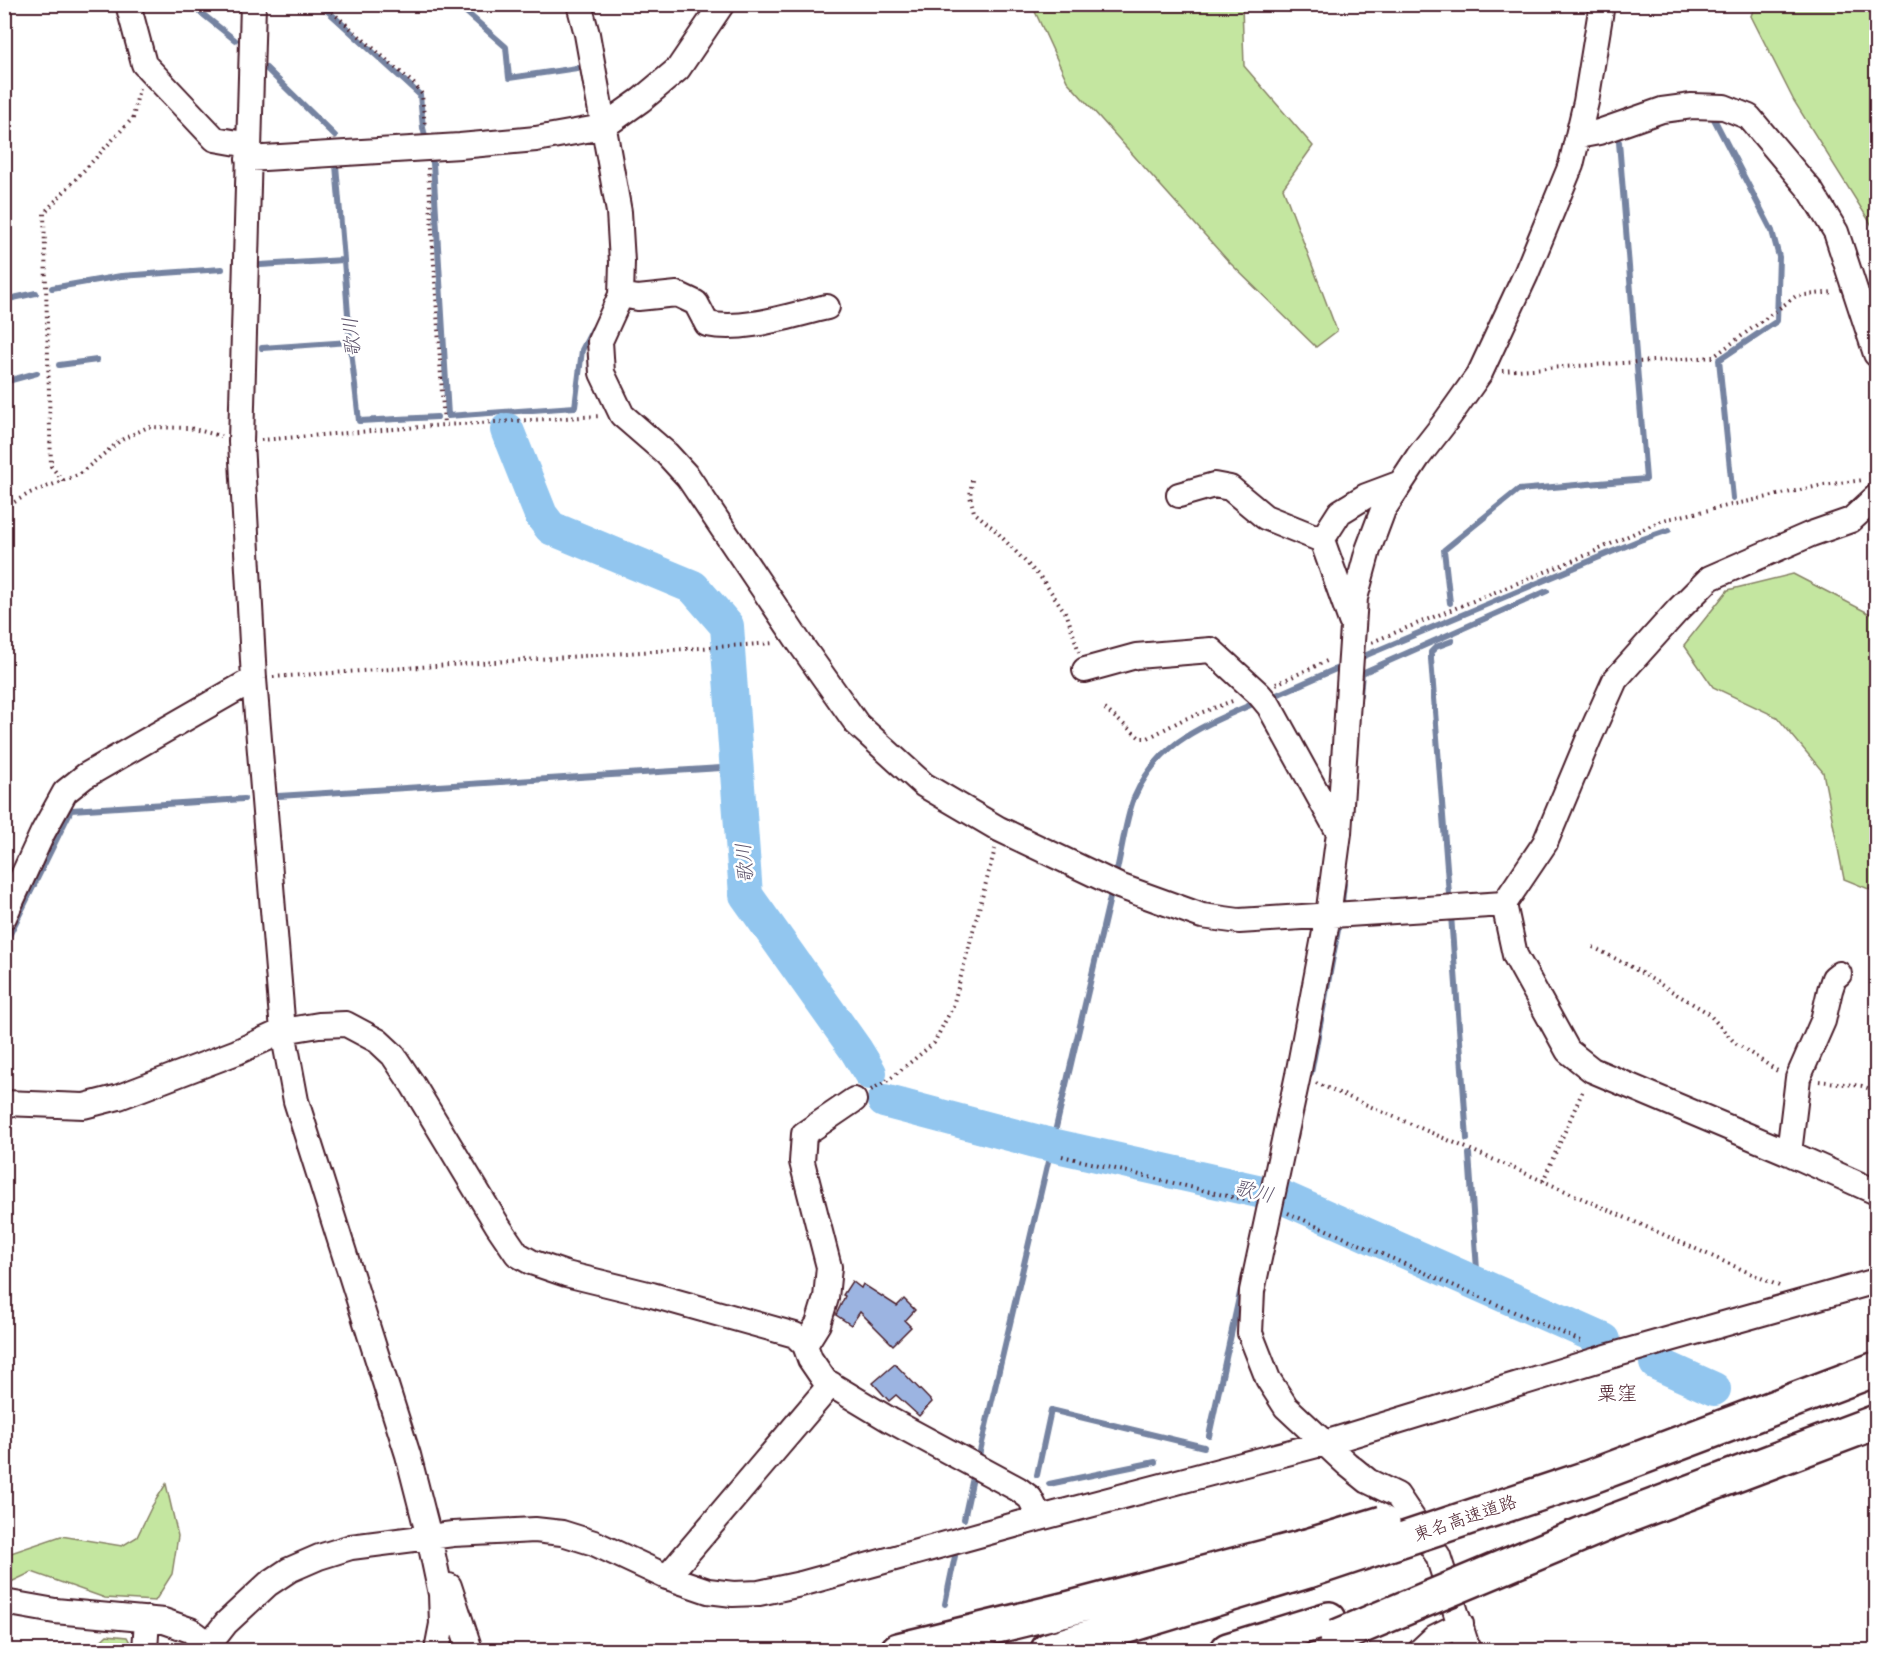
<svg xmlns="http://www.w3.org/2000/svg" width="1881" height="1655" viewBox="0 0 1881 1655" font-family="Kalam,'Klee One',sans-serif">
  <style>
    .green { fill: #c4e6a0; stroke: #878266; stroke-width: 1.5 }
    .lines { fill: none; stroke-linecap: round; stroke-linejoin: round }
    .stream { stroke: #7583a1; stroke-width: 6 }
    .river { stroke: #92c6ef; stroke-width: 34 }
    .building { fill: #9cb4e1; stroke: #4a1f2b; stroke-width: 1.5 }
    .minor-casing { stroke: #4a1f2b; stroke-width: 28 }
    .highway-casing { stroke: #4a1f2b; stroke-width: 38 }
    .path { stroke: #4a1f2b; stroke-width: 4; stroke-dasharray: 1.5 4.5; stroke-linecap: butt }
    .minor { stroke: #fff; stroke-width: 24 }
    .highway { stroke: #fff; stroke-width: 33 }
    .highway-bridge-casing { stroke: #4a1f2b; stroke-width: 38; stroke-linecap: butt }
    .highway-bridge { stroke: #fff; stroke-width: 33 }
    .labels { text-anchor: middle; stroke-width: 5; stroke-linejoin: round; paint-order: stroke }
    .street-label { font-size: 18px; fill: #4a1f2b; stroke: #fff }
    .water-label { font-size: 20px; font-style: italic; fill: #635970; stroke: #fff }
    .neighbourhood-label { font-size: 20px; fill: #4a1f2b; stroke: #fff }
  </style>
  <rect width="100%" height="100%" fill="#fff"/>
  <filter id="ink" filterUnits="userSpaceOnUse"><feTurbulence type="fractalNoise" baseFrequency=".0167" numOctaves="2"/><feDisplacementMap in="SourceGraphic" scale="12" xChannelSelector="R" yChannelSelector="G"/><feConvolveMatrix kernelMatrix="1 2 1 2 8 2 1 2 1" color-interpolation-filters="sRGB"/></filter>
  <g filter="url(#ink)">
    <!-- green -->
    <path class="green" d="M1032 5H1242L1244 66 1313 146 1283 188 1337 331 1316 347 1229 262 1067 81Z
      M1755 5H1876V232L1794 101 1751 16Z
      M1793 574 1876 617V892L1844 879 1823 772 1777 717 1713 687 1684 645 1728 590Z
      M166 1484 178 1536 172 1574 155 1601 105 1598 32 1572 9 1583H5V1555L61 1536 122 1546 137 1537 152 1506Z
      M107 1635 127 1637 134 1650H91Z"/>
    <g class="lines">
      <!-- stream -->
      <path class="stream" d="M190 4 235 40
        M320 4 420 95 423 128 427 143
        M457 4 506 47 509 78 584 67 585 73
        M266 68 335 136
        M1713 117 1772 231 1779 257 1777 321 1719 360 1733 498
        M430 153 433 163 448 416 575 407 582 350 593 329
        M336 165 344 260
        M260 265 344 260 350 342 359 421 437 417
        M52 288 121 276 222 269
        M4 300 36 293
        M262 348 350 342
        M59 365 97 360
        M4 382 37 373
        M1450 603 1444 550 1518 490 1646 479 1619 142
        M1357 659 1640 540 1669 530
        M1360 695 1362 673 1547 591
        M1272 697 1345 665
        M278 796 737 767
        M1117 870C1122 848 1126 818 1134 798 1159 740 1204 726 1257 702
        M1449 894 1431 659V652L1436 647 1452 641
        M1342 902 1344 884
        M1451 915 1467 1139
        M4 946 71 810 244 799
        M1311 1073 1338 930
        M1469 1154 1478 1284
        M1284 1198 1287 1183
        M1209 1436 1242 1284
        M978 1460 1112 889
        M1037 1475 1051 1410 1204 1447
        M1049 1484 1155 1462
        M964 1519 974 1473
        M945 1604 955 1556"/>
      <!-- river -->
      <path class="river" d="M507 430 541 515 551 528 693 587 727 626 728 640
        M728 650 746 895 856 1050 870 1073
        M884 1101 1043 1143 1262 1192 1284 1198 1604 1340
        M1656 1363 1714 1389"/>
    </g>
    <!-- building -->
    <path class="building" d="M852 1281 861 1288 863 1284 897 1306 904 1299 915 1310 905 1321 911 1327 893 1345 860 1312 851 1325 836 1315 845 1296 843 1295Z
      M895 1364 932 1402 919 1416 896 1395 889 1401 873 1383Z"/>
    <g class="lines">
      <!-- minor casing -->
      <g class="minor-casing">
        <path id="minor" d="M128 4 144 64 215 139 249 145
          M253 4 241 442 254 679 283 1031 296 1101 408 1455 429 1537 441 1594 442 1624 437 1650
          M579 4 587 34 619 212 622 262 621 295 600 341 602 373 622 415 667 454 688 477 799 642 857 724 924 785 999 829 1119 886 1202 916 1239 921 1504 904 1545 843 1589 738 1615 680 1677 611 1710 578 1811 534 1851 520 1876 497
          M1578 136 1599 132 1662 110 1692 106 1724 107 1749 117 1811 191 1836 232 1876 354
          M248 159 460 146 536 139 603 127 641 100 678 69 722 4
          M621 295 638 298 677 294 696 303 707 324C744 332 791 315 827 307
          M1179 495 1214 485 1230 488 1265 517 1322 540 1351 621
          M1322 540 1340 512 1366 496 1398 484
          M1085 670 1136 656 1211 650 1259 694 1269 706 1339 833
          M1504 904 1515 955 1568 1051 1592 1070 1789 1153 1876 1192
          M4 917 43 832 65 792 85 776 254 679
          M4 1103 84 1106 119 1097 237 1052 283 1031 319 1025 346 1024 378 1041 393 1055 413 1085 498 1226 517 1254 531 1262 566 1274 652 1295 795 1335 805 1345 810 1359 825 1381 890 1420 1018 1489 1030 1498 1040 1518
          M1789 1153 1798 1078 1823 1021 1830 990 1834 978 1839 974
          M805 1345 818 1324 826 1298 829 1267 802 1162 804 1134 854 1100
          M667 1577 831 1384
          M449 1586 470 1650
          M4 1602 55 1611 164 1621 190 1630 209 1644
          M145 1650 147 1619
          M205 1650 226 1623 268 1584 289 1570 319 1557 351 1547 453 1534 535 1530 562 1533 594 1543 667 1577 708 1591 733 1594 759 1593 801 1584 1040 1518 1325 1443 1610 1356 1876 1281
          M1421 1650 1435 1637 1461 1624
          M1468 1650 1438 1556 1397 1495 1368 1481 1347 1464 1286 1407 1268 1379 1250 1333 1252 1291 1298 1075 1328 916 1339 833 1355 598 1368 550 1383 510 1418 457 1443 425 1480 373 1526 274 1571 165 1586 102 1602 4"/>
      </g>
      <!-- highway casing -->
      <g class="highway-casing">
        <path id="highway" d="M1611 1522 1876 1422
          M898 1650 1071 1608 1307 1546
          M1048 1650 1311 1570
          M1228 1650 1329 1619"/>
      </g>
      <!-- path -->
      <path class="path" d="M323 4 414 84 422 94 425 128
        M428 168 444 425
        M1502 371 1713 357 1796 296 1834 292
        M261 440 444 425 600 416
        M972 480 970 496 974 512 994 529 1042 579 1067 615 1079 652
        M63 481 51 466 44 213 133 118 139 88
        M4 508 30 493 78 475 121 440 148 427 190 428 221 436
        M1372 642 1589 554 1663 520 1823 485 1864 480
        M273 677 774 643
        M1276 684 1329 660
        M1105 709 1140 738H1148L1182 720 1235 700
        M1593 947 1628 965 1708 1013 1735 1043 1779 1072
        M1819 1081 1862 1086 1876 1091
        M1316 1083 1543 1181 1779 1286
        M871 1090 890 1079 934 1043 953 1006 995 849
        M1062 1156 1252 1202
        M1543 1181 1584 1088
        M1288 1213 1583 1342"/>
      <!-- minor -->
      <use href="#minor" class="minor"/>
      <!-- highway -->
      <use href="#highway" class="highway"/>
      <!-- highway-bridge casing -->
      <g class="highway-bridge-casing">
        <path id="highway-bridge" d="M1307 1546 1383 1523
          M1311 1570 1590 1477 1876 1369
          M1336 1637 1611 1522"/>
      </g>
      <!-- highway-bridge -->
      <use href="#highway-bridge" class="highway-bridge"/>
    </g>
  </g>
  <g class="labels">
    <!-- street labels -->
    <g class="street-label">
      <text transform="translate(1465 1518) rotate(-19)" y="6">東名高速道路</text>
    </g>
    <!-- water labels -->
    <g class="water-label">
      <text transform="translate(351 337) rotate(-95)" y="7">歌川</text>
      <text transform="translate(744 863) rotate(-94)" y="7">歌川</text>
      <text transform="translate(1254 1191) rotate(13)" y="7">歌川</text>
    </g>
    <!-- neighbourhood labels -->
    <g class="neighbourhood-label">
      <text x="1617" y="1400">粟窪</text>
    </g>
  </g>
  <!-- margin -->
  <rect width="1881" height="1655" fill="none" stroke="#fff" stroke-width="24"/>
  <rect x="12" y="12" width="1857" height="1631" fill="none" stroke="#4a1f2b" stroke-width="2" filter="url(#ink)"/>
</svg>
